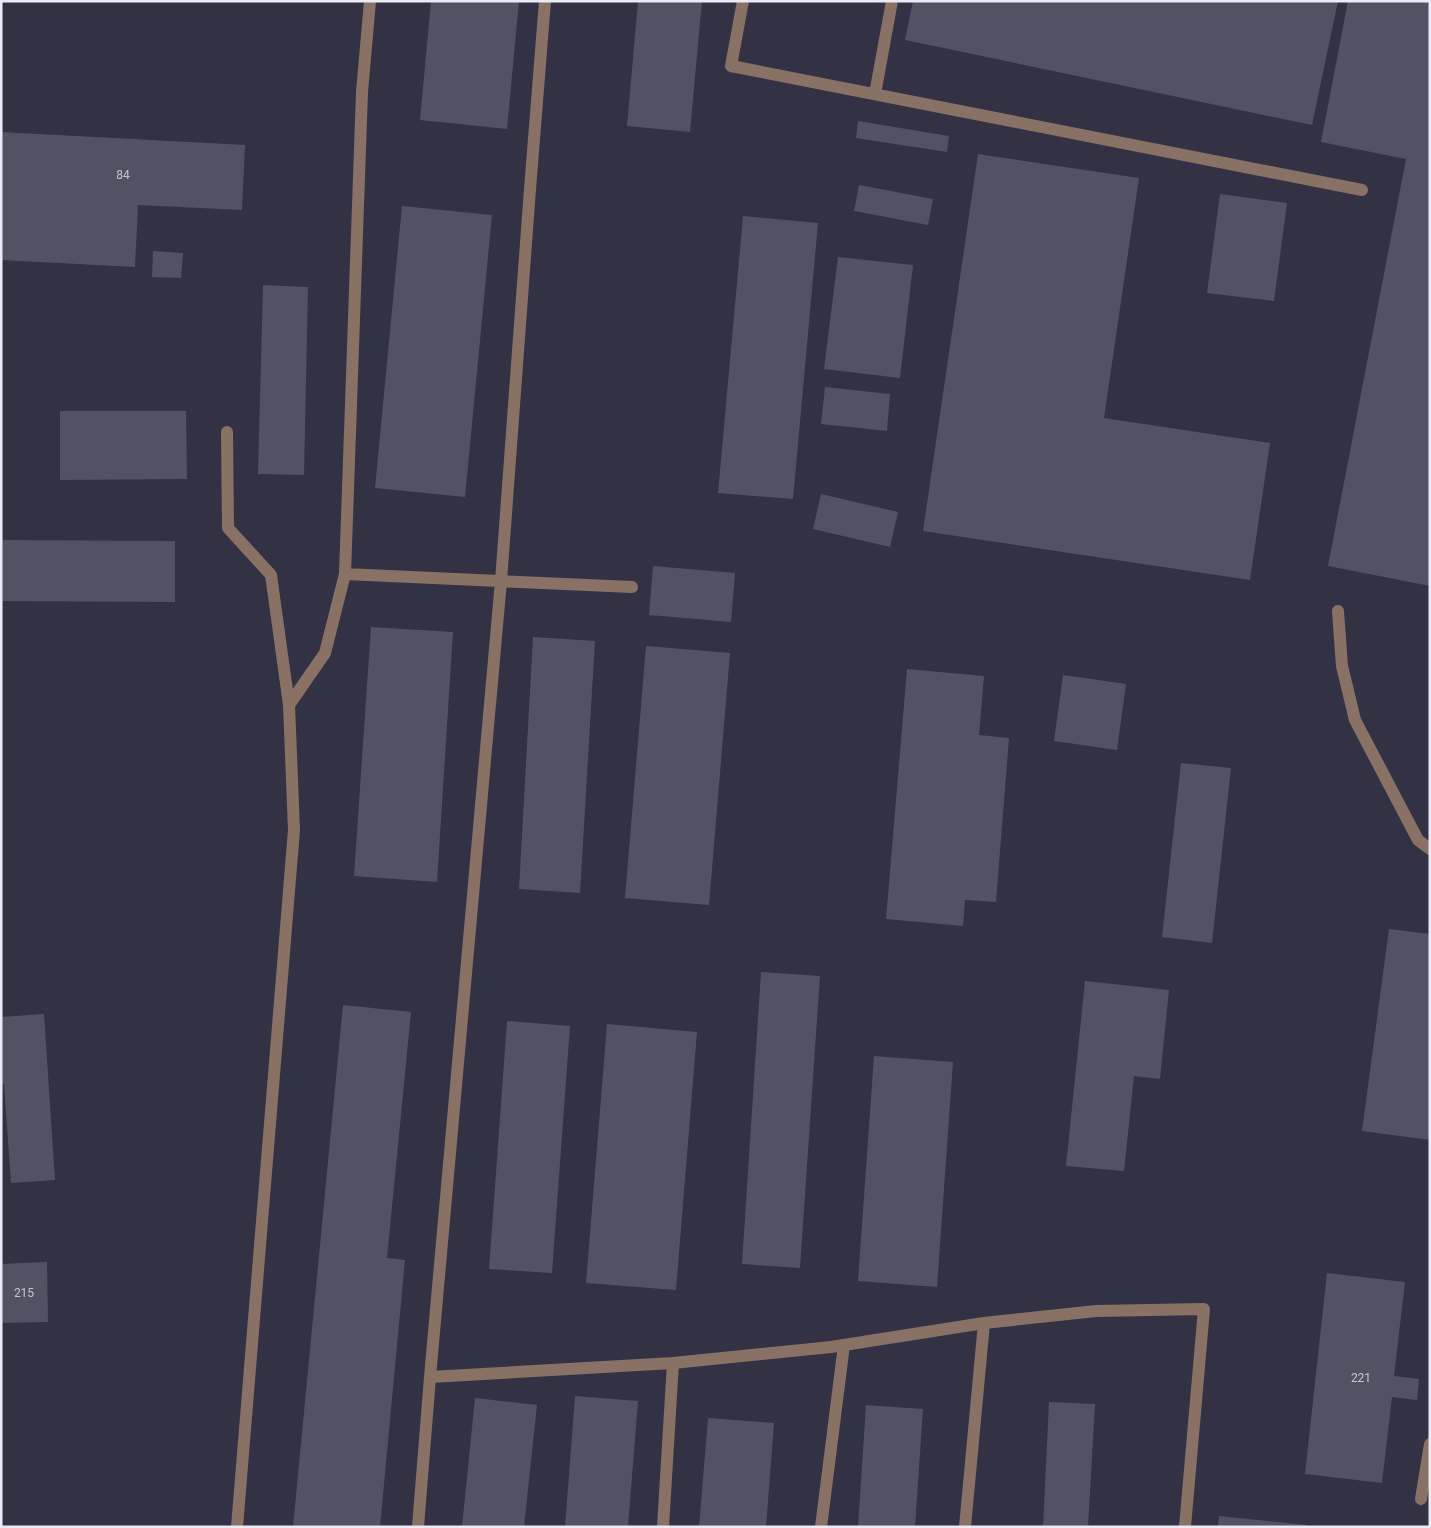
<svg xmlns="http://www.w3.org/2000/svg" width="1431" height="1528" viewBox="0 0 1431 1528" font-family="Roboto,sans-serif">
  <style>
    .building { fill: #525265 }
    .lines { fill: none; stroke-linecap: round; stroke-linejoin: round }
    .minor { stroke: #8a7166; stroke-width: 12 }
    .labels { text-anchor: middle; stroke-width: 4; stroke-linejoin: round; paint-order: stroke }
    .number-label { font-size: 12px; fill: #c5c5d2 }
  </style>
  <rect width="100%" height="100%" fill="#333244"/>
  <!-- building -->
  <path class="building" d="M431 1H519L507 129 420 120Z
    M638 1H702L690 132 627 126Z
    M913 1H1338L1312 125 905 40Z
    M1348 1H1430V586L1328 566 1406 159 1321 142Z
    M858 121 949 136 947 152 856 138Z
    M1 132 245 145 242 210 138 205 135 267 1 260Z
    M978 154 1139 178 1104 418 1270 443 1250 580 923 531Z
    M859 185 933 199 928 225 854 211Z
    M1220 194 1287 203 1274 301 1207 293Z
    M402 206 492 215 465 497 375 488Z
    M743 216 818 223 793 499 718 493Z
    M153 251 183 253 181 278 152 277Z
    M838 257 913 265 900 378 824 369Z
    M263 285 308 287 304 475 258 474Z
    M825 387 890 394 887 431 821 424Z
    M60 411H186L187 479 60 480Z
    M821 494 898 512 890 547 813 529Z
    M1 540 175 541V602L1 601Z
    M653 566 735 573 731 622 649 615Z
    M371 627 453 632 437 882 354 876Z
    M533 637 595 641 580 893 519 889Z
    M646 646 730 653 709 905 625 898Z
    M907 669 984 676 979 735 1009 738 996 902 965 900 963 926 886 919Z
    M1063 675 1126 684 1117 750 1054 741Z
    M1181 763 1231 768 1212 943 1162 937Z
    M1389 929 1430 934V1140L1362 1131Z
    M761 972 820 976 800 1268 742 1264Z
    M1085 981 1169 990 1160 1079 1134 1076 1124 1171 1066 1166Z
    M343 1005 411 1012 387 1258 405 1260 380 1527H293Z
    M44 1014 55 1180 11 1183 4 1084 1 1085V1017Z
    M507 1021 570 1026 552 1273 489 1269Z
    M607 1024 697 1032 676 1290 586 1283Z
    M874 1056 953 1062 937 1287 858 1281Z
    M47 1262 48 1322 1 1323V1264Z
    M1327 1273 1405 1282 1394 1376 1419 1379 1417 1400 1392 1397 1382 1483 1305 1474Z
    M575 1396 638 1401 628 1527H565Z
    M475 1398 537 1405 524 1527H462Z
    M1049 1402 1095 1404 1088 1527H1043Z
    M866 1405 923 1409 915 1527H858Z
    M708 1418 774 1423 766 1527H699Z
    M1219 1516 1307 1525V1527H1218Z"/>
  <g class="lines">
    <!-- minor -->
    <path class="minor" d="M743 1 731 66 1362 190
      M875 94 892 1
      M227 432 228 528 271 575 289 705 294 830 237 1527
      M345 574 362 92 370 1
      M1338 611 1342 666 1355 720 1418 840 1430 849
      M289 705 325 653 345 574 632 587
      M430 1377 673 1363 831 1347 984 1323 1096 1311 1204 1309 1185 1527
      M1421 1499 1430 1444
      M418 1527 430 1377 501 581 530 189 545 1
      M663 1527 673 1363
      M821 1527 844 1345
      M965 1527 984 1323"/>
  </g>
  <g class="labels">
    <!-- number labels -->
    <g class="number-label">
      <text x="123" y="179">84</text>
      <text x="24" y="1297">215</text>
      <text x="1361" y="1382">221</text>
    </g>
  </g>
  <!-- border -->
  <rect width="1431" height="1528" fill="none" stroke="#ebebf6" stroke-width="5"/>
</svg>
